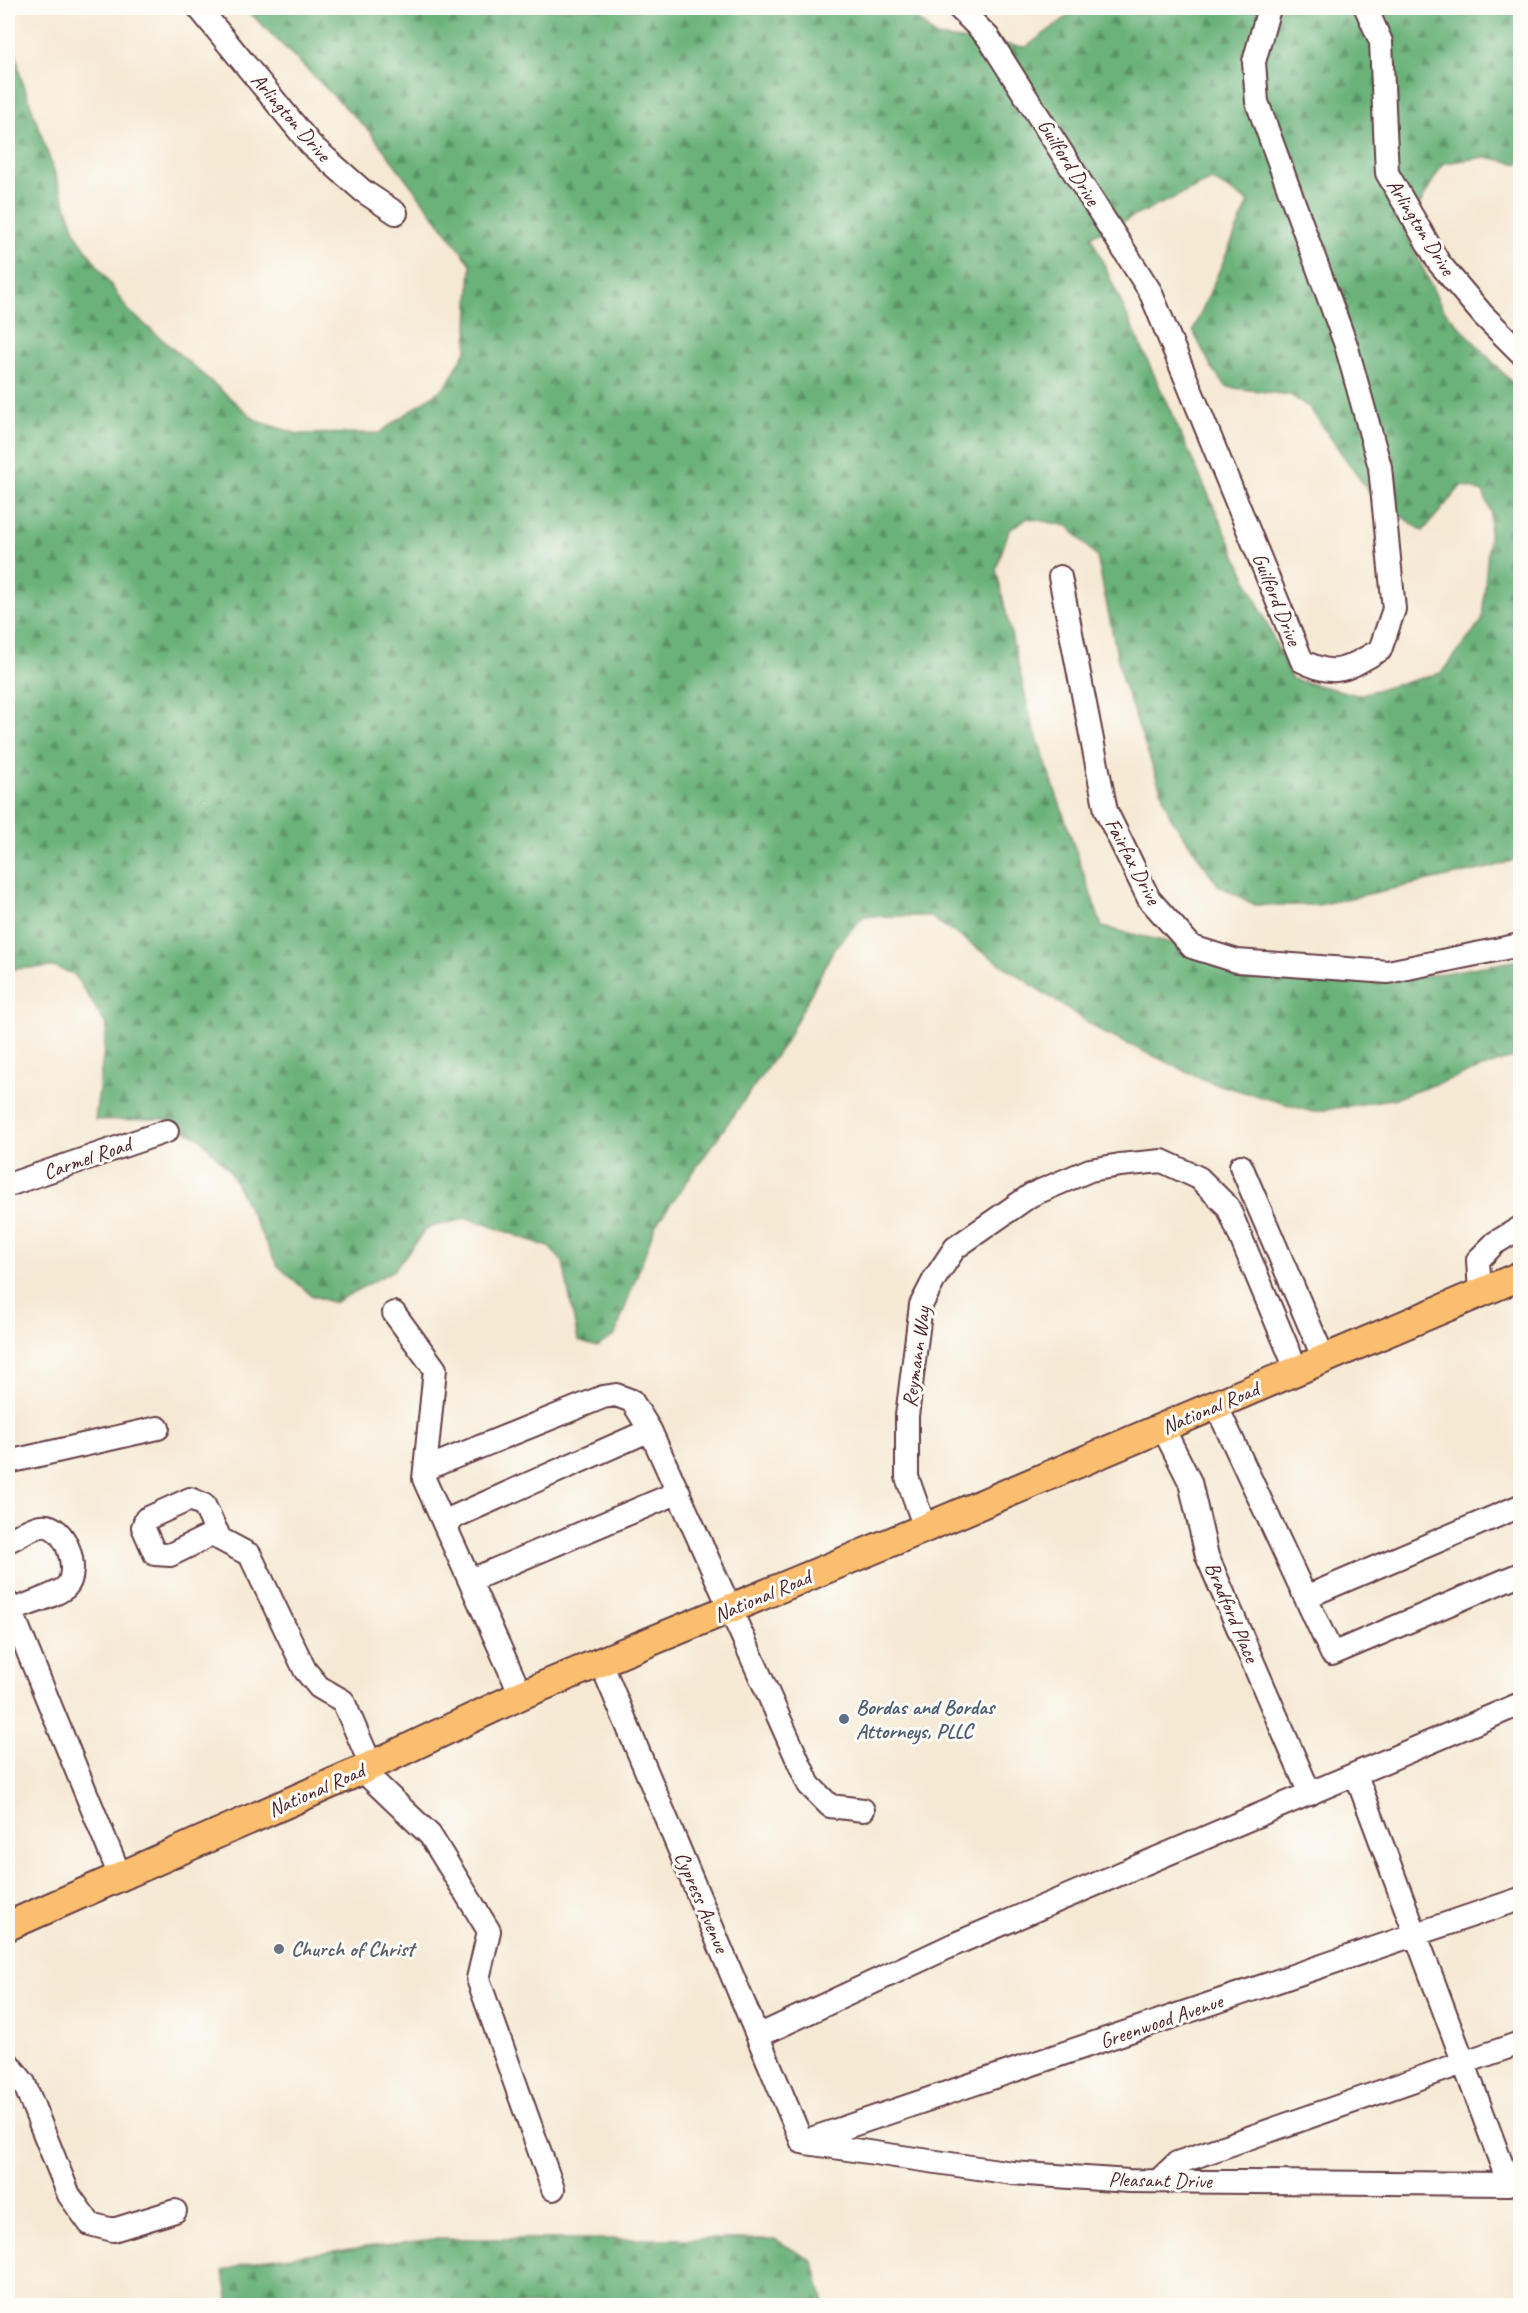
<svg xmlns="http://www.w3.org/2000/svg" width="1528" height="2313" viewBox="0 0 1528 2313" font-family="Caveat,sans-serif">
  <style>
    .forest { fill: url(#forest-firs); stroke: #5a6852; stroke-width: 1.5; fill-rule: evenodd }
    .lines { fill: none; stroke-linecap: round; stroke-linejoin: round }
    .minor-casing { stroke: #643d44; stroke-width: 26 }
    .major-casing { stroke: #643d44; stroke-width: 32 }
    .minor { stroke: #fff; stroke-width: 22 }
    .major { stroke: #fabe6e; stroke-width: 28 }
    .service-dot { fill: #5c6f8a; stroke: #fdfcf7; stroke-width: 2 }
    .worship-dot { fill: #6b7280; stroke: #fdfcf7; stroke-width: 2 }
    .labels { text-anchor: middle; stroke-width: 6; stroke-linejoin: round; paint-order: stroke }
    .street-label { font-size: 21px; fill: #4a1f2b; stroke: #fdfcf7 }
    .service-label { font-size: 21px; font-weight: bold; fill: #4e5e75; stroke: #fdfcf7; text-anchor: start }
    .worship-label { font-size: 21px; font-weight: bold; fill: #5b616d; stroke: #fdfcf7; text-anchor: start }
  </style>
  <defs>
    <pattern id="forest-firs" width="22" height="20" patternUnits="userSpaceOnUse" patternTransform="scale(1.5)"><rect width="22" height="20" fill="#6ab27a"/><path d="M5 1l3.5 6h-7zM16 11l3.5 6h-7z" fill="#599064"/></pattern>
  </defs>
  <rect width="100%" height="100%" fill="#fdfcf7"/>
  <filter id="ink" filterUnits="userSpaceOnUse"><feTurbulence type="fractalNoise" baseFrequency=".0167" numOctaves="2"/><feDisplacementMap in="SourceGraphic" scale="12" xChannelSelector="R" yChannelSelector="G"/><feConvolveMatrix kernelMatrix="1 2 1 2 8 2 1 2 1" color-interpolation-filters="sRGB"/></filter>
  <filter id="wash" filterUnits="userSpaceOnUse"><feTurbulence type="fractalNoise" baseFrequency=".008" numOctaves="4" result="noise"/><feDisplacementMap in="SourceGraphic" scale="24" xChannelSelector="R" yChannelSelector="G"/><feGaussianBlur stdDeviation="1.35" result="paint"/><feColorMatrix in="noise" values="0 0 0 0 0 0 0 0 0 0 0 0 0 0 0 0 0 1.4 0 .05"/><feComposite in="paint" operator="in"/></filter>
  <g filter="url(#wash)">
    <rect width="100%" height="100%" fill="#f6e9d4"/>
    <!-- forest -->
    <path class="forest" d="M245 8H907L936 37 1026 47 1079 8H1520V164L1486 157 1443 163 1405 231 1442 308 1520 391V858L1493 867 1318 905H1255L1218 885 1170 816 1122 679 1097 557 1068 526 1028 518 1009 530 996 569 1031 720 1102 927 1299 972 1390 982 1520 960V1055L1396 1098 1313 1112 1210 1082 1104 1033 929 916H864L835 947 786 1041 655 1226 615 1335 597 1347 578 1341 563 1262 549 1247 468 1218 427 1228 394 1270 334 1303 311 1295 277 1265 229 1170 200 1138 164 1119 95 1120 107 1026 74 974 54 967 8 969V12L20 75 77 236 128 310 257 421 298 434 379 433 446 386 467 349 471 264 371 133ZM1212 180 1249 202 1193 331 1213 370 1227 387 1290 395 1309 407 1371 495 1423 531 1462 485 1483 492 1491 512 1482 621 1441 673 1358 695 1292 679 1091 236Z
      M434 2239H775L814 2262 824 2305H230L223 2271 259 2260Z"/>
  </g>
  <g filter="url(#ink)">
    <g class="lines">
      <!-- minor casing -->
      <g class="minor-casing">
        <path id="minor" d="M199 8 311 145 363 191 396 213
          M959 8 988 37 1150 291 1302 661C1337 679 1348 668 1380 650L1394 609 1380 467 1346 345 1257 102 1254 62 1269 8
          M1366 8 1381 42 1387 173 1439 263 1483 315 1520 352
          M1060 577 1106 811 1149 899 1192 947 1237 961 1388 972 1520 945
          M1241 1166 1324 1359
          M8 1185 167 1131
          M1480 1293 1478 1260 1495 1243 1520 1228
          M394 1313 435 1369 424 1479 521 1695
          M1216 1405 1332 1654 1520 1574
          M1163 1428 1190 1482 1207 1556 1310 1794
          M8 1462 158 1428
          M425 1469 603 1397 616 1395 632 1401 650 1430 809 1785 830 1806 863 1810
          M446 1528 454 1517 650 1430
          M925 1528 907 1477V1416L921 1305 935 1278 955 1248 1031 1195 1090 1170 1120 1165 1162 1161 1199 1178 1228 1207 1297 1371
          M217 1532 170 1555 155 1554 143 1527 146 1519 190 1499 204 1505 220 1539 250 1555 305 1670 319 1687 343 1701 371 1765
          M8 1541C17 1537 31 1527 41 1526 66 1522 81 1572 66 1587 56 1596 24 1605 11 1611
          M471 1580 679 1492
          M1306 1597 1520 1506
          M8 1603 120 1876
          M601 1663 802 2142
          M362 1770 430 1835 489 1931 478 1979 553 2189
          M1356 1775 1509 2184
          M758 2036 955 1944 1520 1704
          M8 2063 24 2083 69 2195 90 2224 113 2230 175 2211
          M802 2142 1520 1899
          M806 2143 1012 2173 1129 2181 1509 2184 1520 2180
          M1158 2181 1177 2163 1520 2043"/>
      </g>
      <!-- major casing -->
      <g class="major-casing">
        <path id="major" d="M8 1926 362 1770 521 1695 925 1528 1520 1276"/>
      </g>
      <!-- minor -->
      <use href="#minor" class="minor"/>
      <!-- major -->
      <use href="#major" class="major"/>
    </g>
  </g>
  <!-- markers -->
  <circle class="service-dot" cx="844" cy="1719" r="6"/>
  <circle class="worship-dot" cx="279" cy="1949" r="6"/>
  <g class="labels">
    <!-- street labels -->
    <g class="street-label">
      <text transform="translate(291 117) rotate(49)" y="7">Arlington Drive</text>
      <text transform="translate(1069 162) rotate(58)" y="7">Guilford Drive</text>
      <text transform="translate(1421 227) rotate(58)" y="7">Arlington Drive</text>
      <text transform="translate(1277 599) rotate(68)" y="7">Guilford Drive</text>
      <text transform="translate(1133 861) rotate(62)" y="7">Fairfax Drive</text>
      <text transform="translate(87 1158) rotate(-19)" y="7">Carmel Road</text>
      <text transform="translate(916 1357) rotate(-82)" y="7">Reymann Way</text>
      <text transform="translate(1210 1408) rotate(-23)" y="7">National Road</text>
      <text transform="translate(762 1596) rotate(-23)" y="7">National Road</text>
      <text transform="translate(1232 1612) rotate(67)" y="7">Bradford Place</text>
      <text transform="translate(316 1790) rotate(-24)" y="7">National Road</text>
      <text transform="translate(702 1902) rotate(67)" y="7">Cypress Avenue</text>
      <text transform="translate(1161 2021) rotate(-19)" y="7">Greenwood Avenue</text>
      <text transform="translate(1160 2180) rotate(1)" y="7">Pleasant Drive</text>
    </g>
    <!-- service labels -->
    <g class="service-label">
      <text x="856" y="1714">Bordas and Bordas<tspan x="856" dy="24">Attorneys, PLLC</tspan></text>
    </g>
    <!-- worship labels -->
    <g class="worship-label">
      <text x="291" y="1956">Church of Christ</text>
    </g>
  </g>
  <!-- margin -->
  <rect width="1528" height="2313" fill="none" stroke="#fdfcf7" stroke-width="30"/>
</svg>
